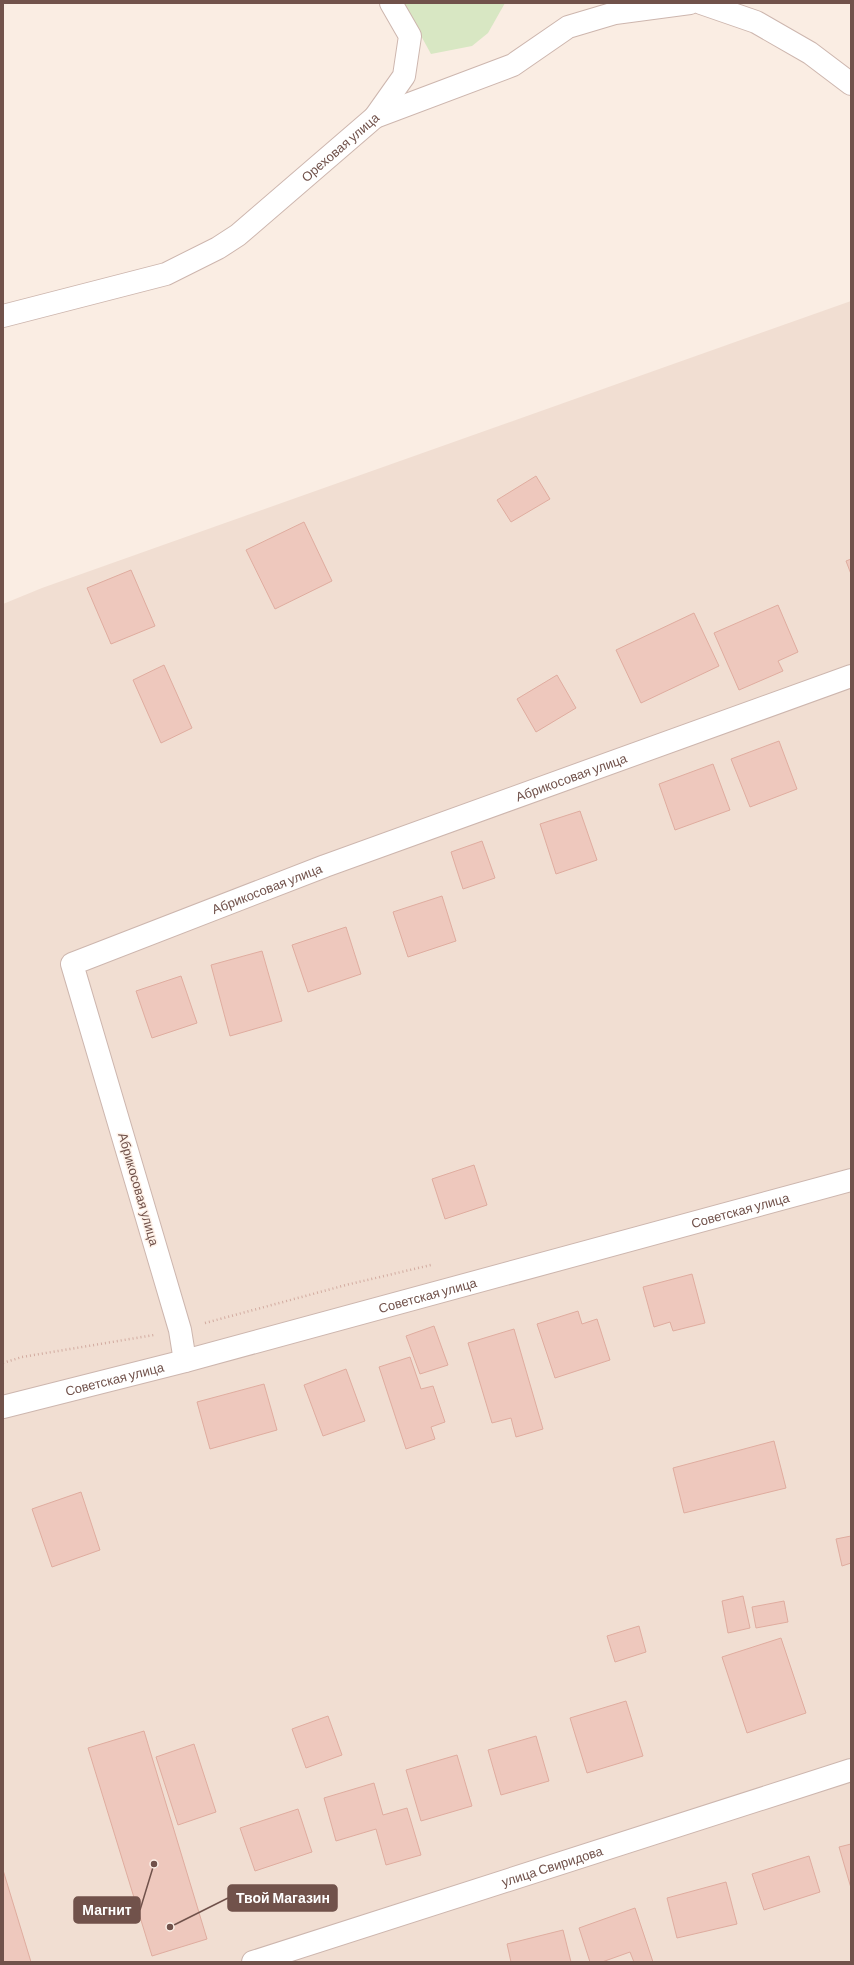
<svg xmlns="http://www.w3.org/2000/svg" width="854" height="1965" viewBox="0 0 854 1965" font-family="Barlow,sans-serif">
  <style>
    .residential { fill: #f1ded2 }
    .green { fill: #d8e7c3 }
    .building { fill: #eec8bd; stroke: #dfac9f }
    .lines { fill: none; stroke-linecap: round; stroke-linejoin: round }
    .minor-casing { stroke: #cdb6ae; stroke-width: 24 }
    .path { stroke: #d2aba0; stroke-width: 2.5; stroke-dasharray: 1 3; stroke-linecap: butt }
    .minor { stroke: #fff; stroke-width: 22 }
    .labels { text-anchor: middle; stroke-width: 3; stroke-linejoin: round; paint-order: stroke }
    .street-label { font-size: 13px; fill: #71524b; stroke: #fef2e9 }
    .leader { fill: none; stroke: #71524b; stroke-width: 1.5 }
    .callout-dot { fill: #71524b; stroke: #fef2e9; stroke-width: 1.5 }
    .callout { fill: #71524b; stroke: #71524b; stroke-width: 1.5 }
    .callout-label { font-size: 14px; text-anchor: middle; font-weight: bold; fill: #fff }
  </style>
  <rect width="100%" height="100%" fill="#faede3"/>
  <!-- residential -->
  <path class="residential" d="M851 301V1962H3V604L42 588Z"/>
  <!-- green -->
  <path class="green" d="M403 3H505L488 33 472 46 431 54Z"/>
  <!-- building -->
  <path class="building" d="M536 476 550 499 511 522 497 500Z
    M304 522 332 581 275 609 246 550Z
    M851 559V574L846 561Z
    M131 570 155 626 111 644 87 588Z
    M778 605 798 652 778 661 783 671 739 690 714 633Z
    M694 613 719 666 641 703 616 650Z
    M164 665 192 728 161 743 133 680Z
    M557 675 576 708 536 732 517 699Z
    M779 741 797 789 750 807 731 759Z
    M713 764 730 810 675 830 659 784Z
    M580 811 597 860 556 874 540 824Z
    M482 841 495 878 463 889 451 852Z
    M442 896 456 941 408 957 393 912Z
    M346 927 361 974 308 992 292 945Z
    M262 951 282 1021 230 1036 211 965Z
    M181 976 197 1023 152 1038 136 991Z
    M474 1165 487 1205 445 1219 432 1179Z
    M692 1274 705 1323 673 1331 670 1322 654 1327 643 1287Z
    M578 1311 582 1324 597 1319 610 1360 555 1378 537 1324Z
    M434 1326 448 1365 420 1374 406 1336Z
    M514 1329 543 1429 516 1437 511 1418 492 1423 468 1343Z
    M410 1357 421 1389 433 1386 445 1422 431 1427 435 1439 406 1449 379 1367Z
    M346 1369 365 1421 323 1436 304 1385Z
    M264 1384 277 1430 210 1449 197 1402Z
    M774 1441 786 1488 684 1513 673 1468Z
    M81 1492 100 1550 52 1567 32 1509Z
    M851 1536V1563L842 1566 836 1539Z
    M743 1596 750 1628 728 1633 722 1601Z
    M784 1601 788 1622 756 1628 752 1607Z
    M639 1626 646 1652 615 1662 607 1636Z
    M781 1638 806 1713 747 1733 722 1657Z
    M626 1701 643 1756 587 1773 570 1718Z
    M328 1716 342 1755 306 1768 292 1729Z
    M144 1731 207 1939 152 1956 88 1748Z
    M536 1736 549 1781 501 1795 488 1750Z
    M194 1744 216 1812 178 1825 156 1757Z
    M457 1755 472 1806 421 1821 406 1770Z
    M374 1783 383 1815 407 1808 421 1855 386 1865 376 1829 336 1841 324 1798Z
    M298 1809 312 1852 255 1871 240 1828Z
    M851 1844V1888L839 1847Z
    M809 1856 820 1892 764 1910 752 1874Z
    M3 1870 31 1962H3Z
    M726 1882 737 1924 677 1938 667 1898Z
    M635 1908 653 1962H634L630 1952 602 1962H590L579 1928Z
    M563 1930 571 1962H511L507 1944Z"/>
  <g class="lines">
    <!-- minor casing -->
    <g class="minor-casing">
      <g id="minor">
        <path d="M701 3 756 22 810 53 851 84"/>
        <path d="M375 117 404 76 410 36 391 3"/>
        <path id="s1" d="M3 316 166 274 218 248 238 235 375 117 513 65 568 27 615 13 690 3"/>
        <path id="s2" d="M185 1361 180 1330 72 964 325 866 851 676"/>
        <path id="s3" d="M3 1407 185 1361 851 1180"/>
        <path id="s4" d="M253 1962 851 1770"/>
      </g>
    </g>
    <!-- path -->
    <path class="path" d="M205 1323 346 1285 431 1265
      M3 1363 22 1357 154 1335"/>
    <!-- minor -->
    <use href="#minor" class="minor"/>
  </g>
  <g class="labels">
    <!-- street labels -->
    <g class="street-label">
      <text dy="5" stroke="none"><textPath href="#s1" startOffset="385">Ореховая улица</textPath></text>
      <text dy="5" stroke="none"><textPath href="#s2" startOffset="946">Абрикосовая улица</textPath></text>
      <text dy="5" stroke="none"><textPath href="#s2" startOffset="622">Абрикосовая улица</textPath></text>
      <text transform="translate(139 1189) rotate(74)" y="5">Абрикосовая улица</text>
      <text dy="5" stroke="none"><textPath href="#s3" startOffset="763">Советская улица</textPath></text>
      <text dy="5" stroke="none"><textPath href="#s3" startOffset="439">Советская улица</textPath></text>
      <text dy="5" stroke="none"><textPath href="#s3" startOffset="115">Советская улица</textPath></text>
      <text dy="5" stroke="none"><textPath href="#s4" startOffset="314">улица Свиридова</textPath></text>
    </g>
  </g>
  <!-- callouts -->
  <path class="leader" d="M170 1927L228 1898M154 1864L140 1910"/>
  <g class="callout-dot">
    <circle cx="170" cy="1927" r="4"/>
    <circle cx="154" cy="1864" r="4"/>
  </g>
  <g class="callout">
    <rect x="228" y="1885" width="109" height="26" rx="4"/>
    <rect x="74" y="1897" width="66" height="26" rx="4"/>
  </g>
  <g class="callout-label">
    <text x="283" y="1903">Твой Магазин</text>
    <text x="107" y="1915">Магнит</text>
  </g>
  <!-- border -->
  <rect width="854" height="1965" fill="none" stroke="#71524b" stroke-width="8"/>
</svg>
